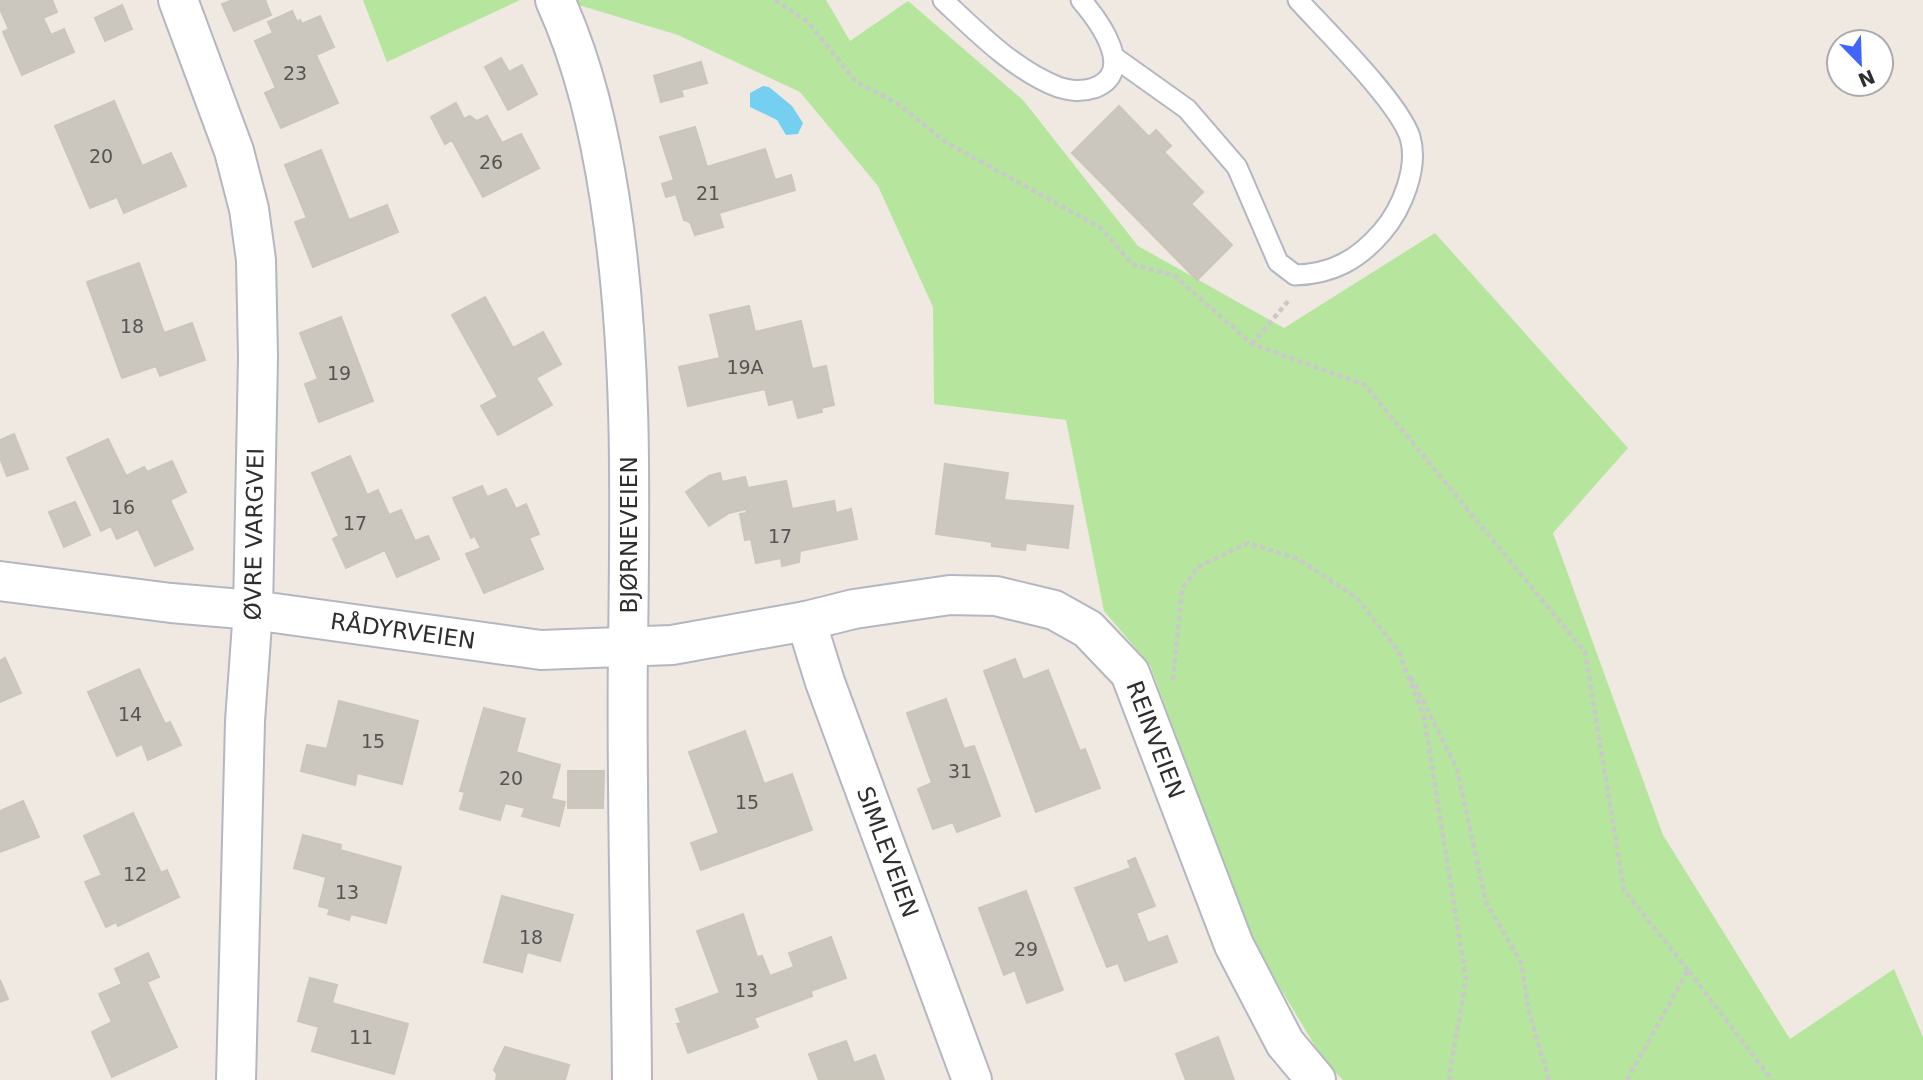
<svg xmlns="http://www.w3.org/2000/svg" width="1923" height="1080" viewBox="0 0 1923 1080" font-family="'DejaVu Sans',sans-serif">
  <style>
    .green { fill: #b6e59e }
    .water { fill: #75cff0 }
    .building { fill: #cbc7bf; stroke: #cbc5ba; stroke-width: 2 }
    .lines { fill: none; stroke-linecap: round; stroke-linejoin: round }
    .lane-casing { stroke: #b4b7c1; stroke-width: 23 }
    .street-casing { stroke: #b4b7c1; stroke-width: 42 }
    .path { stroke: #c9c9c9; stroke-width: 4.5; stroke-dasharray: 5 3.5; stroke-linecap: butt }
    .lane { stroke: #fff; stroke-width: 19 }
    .street { stroke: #fff; stroke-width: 38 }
    .labels { text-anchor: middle; stroke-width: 6; stroke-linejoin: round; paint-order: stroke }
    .number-label { font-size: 19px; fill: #555452 }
    .street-label { font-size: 23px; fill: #2e2e2e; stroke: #fff }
  </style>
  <rect width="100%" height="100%" fill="#efe9e1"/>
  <!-- green -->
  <path class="green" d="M363 0H520L387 62Z
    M562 0H826L850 41 908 1 1023 100 1138 246 1284 328 1435 233 1628 448 1553 533 1663 835 1790 1039 1894 969 1923 1037V1080H1343L1324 1061 1252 941 1150 665 1104 611 1066 420 934 404 933 307 878 186 800 92 678 35Z"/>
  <!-- water -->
  <path class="water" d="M763 86 769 87 792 106 803 123 798 134 786 135 777 120 750 107V93Z"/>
  <!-- building -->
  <path class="building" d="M0 0H52L57 12 43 18 51 35 64 29 74 52 22 75 3 32 9 29 0 9Z
    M233 0H265L271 15 234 31 222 4Z
    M122 5 132 29 105 41 95 18Z
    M292 11 297 22 300 20 302 24 320 16 334 47 316 55 338 103 281 128 265 93 276 88 255 41 273 33 268 22Z
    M501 58 509 72 522 65 537 94 508 110 485 67Z
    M701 62 707 83 681 90 683 96 661 102 654 76Z
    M114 101 142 166 171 153 186 186 124 213 117 197 90 208 55 126Z
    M456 103 464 119 470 116 477 121 487 116 502 143 521 134 539 168 483 197 452 140 445 144 431 117Z
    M1119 106 1149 137 1156 130 1171 146 1164 152 1203 192 1191 204 1232 245 1197 280 1072 153Z
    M695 127 707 167 765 149 775 180 791 175 795 190 719 213 723 227 695 235 690 222 684 220 676 194 666 197 662 184 674 180 660 137Z
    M321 150 349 220 387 205 398 232 313 267 295 222 307 218 285 165Z
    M139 263 164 333 192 323 205 360 160 376 156 366 122 378 87 282Z
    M485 297 513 348 543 332 561 364 536 378 552 405 498 435 481 406 498 397 452 315Z
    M749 306 755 332 801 321 812 369 826 366 834 405 821 408 822 412 798 418 793 399 769 405 765 389 688 406 679 367 720 358 710 315Z
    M341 317 373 401 319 422 305 384 318 379 300 333Z
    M14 434 28 469 7 476 0 458V440Z
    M108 439 126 476 144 467 147 472 172 461 186 492 170 500 193 549 155 566 138 529 117 539 111 526 101 531 67 458Z
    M350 456 367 495 378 490 389 515 401 510 415 541 428 536 439 559 397 577 385 550 346 568 333 539 339 536 312 473Z
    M945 464 1008 473 1004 500 1073 506 1068 548 1026 543 1025 550 992 546V542L936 534Z
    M720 473 722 482 745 477 748 488 786 481 792 509 834 501 836 513 851 509 857 539 800 551 799 562 782 566 781 558 756 563 751 539 745 540 740 514 747 513 746 509 729 513 709 526 686 492 709 476Z
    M482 486 487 497 506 489 516 509 526 504 539 534 529 538 543 569 484 593 466 554 481 548 475 536 471 538 453 498Z
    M75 502 90 535 64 547 49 512Z
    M5 658 21 693 0 702V661Z
    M1015 659 1023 680 1048 670 1080 751 1085 749 1100 788 1036 812 984 671Z
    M139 669 165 724 170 722 181 745 148 760 142 744 117 756 88 692Z
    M946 699 964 749 974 746 1000 816 957 832 953 822 933 829 918 789 932 783 907 713Z
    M339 701 418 721 402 784 357 773 355 785 301 771 307 745 327 749Z
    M484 708 525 719 516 752 560 765 551 799 565 802 559 826 522 816 525 808 505 803 500 820 460 809 465 792 460 791Z
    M745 731 764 784 792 774 812 830 701 870 691 843 719 833 689 752Z
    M568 771H604L603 808H568Z
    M23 801 39 837 0 852V811Z
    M133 813 161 873 167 870 179 897 118 926 116 922 106 927 85 882 102 875 84 836Z
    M303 835 341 845 340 850 401 867 386 923 351 914 349 920 328 914 330 909 319 906 326 877 294 868Z
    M1135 858 1155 906 1136 913 1148 943 1167 936 1177 962 1125 981 1118 963 1107 967 1075 888 1131 868 1128 861Z
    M1026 891 1063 990 1027 1003 1015 970 1004 975 979 908Z
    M502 896 573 915 560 961 527 952 522 972 484 962Z
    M743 914 757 957 762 956 770 976 794 967 789 953 831 937 846 978 811 991 812 996 754 1018 758 1027 688 1053 677 1024 681 1023 676 1009 720 993 697 931Z
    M148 953 159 977 147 982 177 1047 112 1077 92 1032 112 1022 99 994 122 984 115 969Z
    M310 978 337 985 332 1003 408 1024 394 1074 312 1051 319 1027 298 1021Z
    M0 980 8 999 0 1002Z
    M1218 1037 1234 1080H1186L1176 1054Z
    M846 1041 854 1063 875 1055 884 1080H819L809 1054Z
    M505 1047 569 1065 565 1080H496L497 1074 494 1070Z"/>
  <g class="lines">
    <!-- lane casing -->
    <g class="lane-casing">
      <path id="lane" d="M943 0C976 31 1014 70 1058 87 1071 91 1081 92 1094 88 1137 72 1099 21 1081 0
        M1114 57 1187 109 1237 167 1278 262 1295 275C1332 274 1358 260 1382 232 1402 209 1419 167 1410 137 1398 101 1326 31 1298 0"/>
    </g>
    <!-- street casing -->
    <g class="street-casing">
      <g id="street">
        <path d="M178 0 234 151 249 209 256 260 258 357 253 610 245 721 236 1080"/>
        <path d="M555 0C584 64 599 130 610 200 633 349 630 497 628 647 626 791 631 936 632 1080"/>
        <path id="s1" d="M0 581 171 603 253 610 541 650 672 645 806 621 854 609 950 595 996 596 1054 610 1088 629 1130 673 1234 945 1285 1043 1316 1080"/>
        <path id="s2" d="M806 621 825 682 972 1080"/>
      </g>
    </g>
    <!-- path -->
    <path class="path" d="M775 0 808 22 856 82 897 103 947 143 1101 228 1132 264 1175 276 1252 344 1365 385 1585 652 1624 890 1688 970
      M1252 344 1290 299
      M1411 677 1457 769 1486 902 1521 962 1529 1012 1549 1080
      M1173 680 1182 589 1198 567 1248 543 1298 559 1357 598 1399 652 1424 717 1466 979 1449 1077 1451 1080
      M1627 1080 1688 970 1772 1080"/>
    <!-- lane -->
    <use href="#lane" class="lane"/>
    <!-- street -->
    <use href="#street" class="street"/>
  </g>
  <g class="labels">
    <!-- number labels -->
    <g class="number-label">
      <text x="295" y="80">23</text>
      <text x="101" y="163">20</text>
      <text x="491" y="169">26</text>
      <text x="708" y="200">21</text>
      <text x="132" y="333">18</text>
      <text x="745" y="374">19A</text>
      <text x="339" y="380">19</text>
      <text x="123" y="514">16</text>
      <text x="355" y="530">17</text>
      <text x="780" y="543">17</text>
      <text x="130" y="721">14</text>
      <text x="373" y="748">15</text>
      <text x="960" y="778">31</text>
      <text x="511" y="785">20</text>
      <text x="747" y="809">15</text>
      <text x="135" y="881">12</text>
      <text x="347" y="899">13</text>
      <text x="531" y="944">18</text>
      <text x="1026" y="956">29</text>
      <text x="746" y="997">13</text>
      <text x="361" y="1044">11</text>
    </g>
    <!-- street labels -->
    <g class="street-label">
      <text transform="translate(254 534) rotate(-89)" y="8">ØVRE VARGVEI</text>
      <text transform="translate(629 535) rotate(-90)" y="8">BJØRNEVEIEN</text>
      <text dy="8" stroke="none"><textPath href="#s1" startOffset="406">RÅDYRVEIEN</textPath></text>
      <text dy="8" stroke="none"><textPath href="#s1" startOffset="1236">REINVEIEN</textPath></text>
      <text dy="8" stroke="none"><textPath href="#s2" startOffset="245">SIMLEVEIEN</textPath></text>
    </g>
  </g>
  <!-- north arrow -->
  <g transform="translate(1860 63) rotate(157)"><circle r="33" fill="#ffffff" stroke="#ababab" stroke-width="2"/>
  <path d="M0-5L12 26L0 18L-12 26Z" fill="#4264fb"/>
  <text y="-10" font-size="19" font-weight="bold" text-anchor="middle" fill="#2e2e2e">N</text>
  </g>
</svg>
